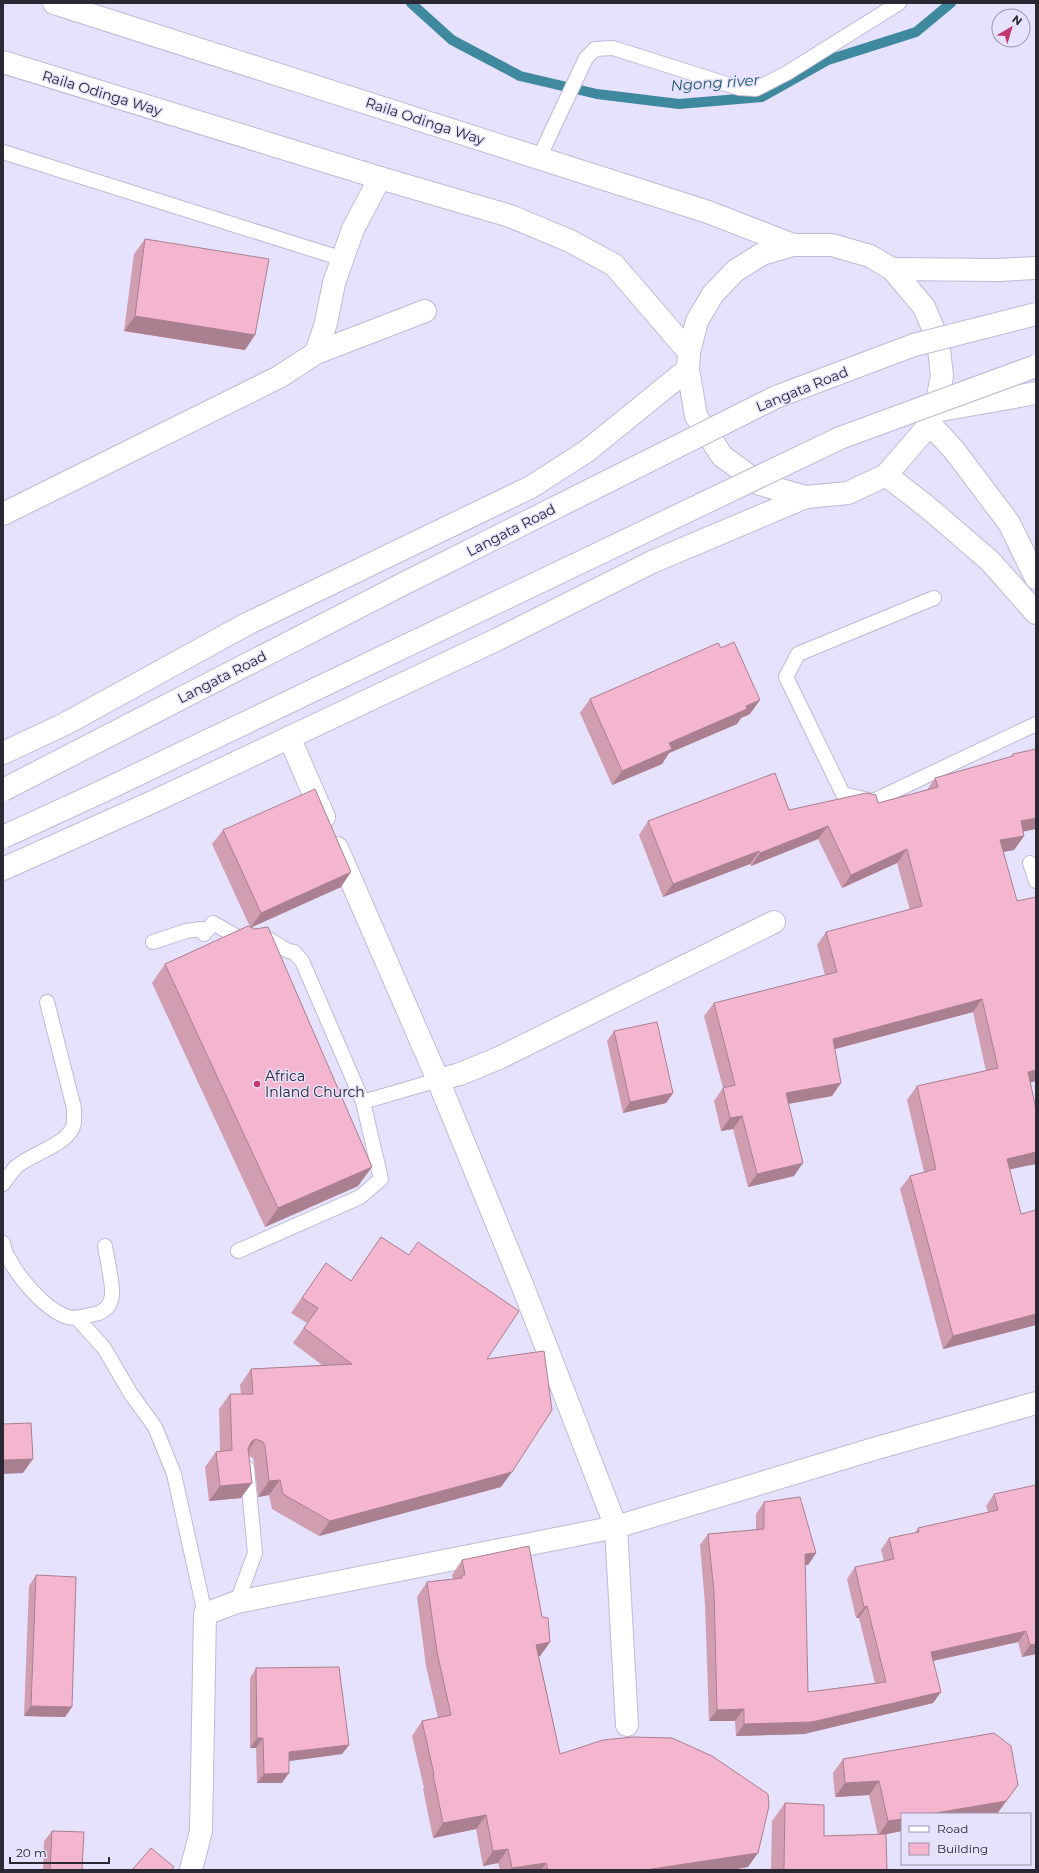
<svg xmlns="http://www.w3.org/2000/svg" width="1039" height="1873" viewBox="0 0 1039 1873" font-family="Montserrat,sans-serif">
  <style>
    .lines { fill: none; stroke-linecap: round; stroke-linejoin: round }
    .stream { stroke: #3e899e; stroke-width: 10 }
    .service-casing { stroke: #bfbad5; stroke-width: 16 }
    .minor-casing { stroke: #bfbad5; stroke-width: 24 }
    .secondary-casing { stroke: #bfbad5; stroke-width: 24 }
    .primary-casing { stroke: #bfbad5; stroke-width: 24 }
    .service { stroke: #fff; stroke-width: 14 }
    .minor { stroke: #fff; stroke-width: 22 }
    .secondary { stroke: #fff; stroke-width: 22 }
    .primary { stroke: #fff; stroke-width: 22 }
    .secondary-bridge-casing { stroke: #bfbad5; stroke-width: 24; stroke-linecap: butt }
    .secondary-bridge { stroke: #fff; stroke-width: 22 }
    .wall { fill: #d19db1 }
    .shaded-wall { fill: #aa7f90 }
    .building { fill: #f3b6ce; stroke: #aa7f90 }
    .poi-dot { fill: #c2376e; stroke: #e6e1fc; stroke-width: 1.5 }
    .labels { text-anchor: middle; stroke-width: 3; stroke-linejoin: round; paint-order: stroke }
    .street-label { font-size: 14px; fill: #2a2832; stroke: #e6e1fc }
    .poi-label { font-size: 14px; fill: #2a2832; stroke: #e6e1fc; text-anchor: start }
    .water-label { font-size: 15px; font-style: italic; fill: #215b6a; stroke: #e6e1fc }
  </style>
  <rect width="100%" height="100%" fill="#e6e1fc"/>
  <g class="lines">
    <!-- stream -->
    <path class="stream" d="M411 3 452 40 520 76 597 94 679 104 762 97 828 60 916 32 951 3"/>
    <!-- service casing -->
    <g class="service-casing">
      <path id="service" d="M3 152 343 259
        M539 158 586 58 595 49 613 48 739 88 756 89 787 73 899 3
        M934 598 798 654 786 677 843 794 873 801 1036 724
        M1030 863 1036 881
        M153 942 186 931 201 929 204 934 213 923 241 939 265 937 288 951 294 952 302 961 363 1102
        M3 1184C7 1179 11 1172 16 1167 31 1153 70 1145 74 1123 74 1118 74 1113 74 1108L47 1002
        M3 1243C4 1247 5 1253 8 1257 18 1277 44 1308 65 1316 75 1320 85 1316 95 1314 105 1312 111 1305 112 1295 113 1283 107 1259 105 1246
        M238 1251 360 1197 381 1179 363 1102 438 1080
        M77 1318 104 1348 131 1394 155 1427 174 1474 205 1614
        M237 1602 255 1553 247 1468"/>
    </g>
    <!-- minor casing -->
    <g class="minor-casing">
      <path id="minor" d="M316 353 425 311
        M930 424 954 450 1009 523 1036 578
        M886 475 926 506 990 561 1036 613
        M3 514 279 377 316 353 326 323 334 283 353 229 380 178
        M289 737 324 817
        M337 848 438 1080
        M627 1725 616 1527 523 1287 438 1080 460 1074 499 1058 774 922
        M191 1870 201 1831 205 1614 237 1602 616 1527 877 1448 1036 1403"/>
    </g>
    <!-- secondary casing -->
    <g class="secondary-casing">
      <path id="secondary" d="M54 3 708 212 793 245
        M3 62 380 178 510 216 570 241 614 265 689 352 688 369 587 451 531 487 245 625 65 724 3 753
        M892 269 998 270 1036 268
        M935 411 1036 393
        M3 869 159 799 498 639 652 562 806 497"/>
    </g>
    <!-- primary casing -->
    <g class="primary-casing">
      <path id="primary" d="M688 369 696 416 722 456 760 484 806 497 848 493 886 475 930 424 935 411 942 376 938 340 924 307 892 269 870 256 832 245H793L762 254 735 271 713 294 697 321 689 352"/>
    </g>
    <!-- service -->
    <use href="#service" class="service"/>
    <!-- minor -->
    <use href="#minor" class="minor"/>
    <!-- secondary -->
    <use href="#secondary" class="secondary"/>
    <!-- primary -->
    <use href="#primary" class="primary"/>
    <!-- secondary-bridge casing -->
    <g class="secondary-bridge-casing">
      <path id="secondary-bridge" d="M3 790 405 583 776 397 914 345 1036 314
        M3 837 103 791 840 438 1036 366"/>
    </g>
    <!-- secondary-bridge -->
    <use href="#secondary-bridge" class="secondary-bridge"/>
  </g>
  <!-- wall -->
  <path class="wall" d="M145 239 245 350 124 331 134 254Z
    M590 699 750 714 741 718 737 724 669 753 662 764 612 785 580 713Z
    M1013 754 1024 836 1014 850 1003 852 1030 1083 1036 1164 1010 1169 1036 1325 943 1349 900 1189 910 1176 924 1172 907 1100 917 1086 986 1071 973 1012 835 1049 832 1096 788 1104 794 1176 748 1187 733 1129 721 1131 714 1101 723 1088 704 1016 714 1003 825 975 817 945 826 932 910 910 897 863 842 888 818 839 751 866 750 864 663 897 639 835 648 821 878 803 927 790 935 778 1010 757Z
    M223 830 341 887 251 927 358 1186 265 1227 152 983 165 964 250 927 212 844Z
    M614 1031 673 1093 666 1103 623 1113 607 1041Z
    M381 1237 487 1359 501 1487 319 1536 272 1509 269 1495 258 1497 254 1462 253 1458 249 1456 241 1498 209 1501 205 1467 216 1452 220 1451 219 1409 230 1394H241L240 1385 251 1369 322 1365 293 1343 307 1323 291 1313 326 1263 351 1281Z
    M994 1494 1036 1654 1022 1657 1018 1642 933 1661 941 1692 933 1703 804 1734 736 1736 735 1721H709L705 1604 700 1545 708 1534 756 1530V1514L764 1502 816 1553 808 1565H805L808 1692 875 1683 859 1618H856L847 1579 855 1567 884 1561 881 1550 889 1538 915 1533 918 1528 988 1512 986 1506Z
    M462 1560 542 1617 550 1642 540 1656H539L560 1754 748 1867 731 1870H500L498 1863 483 1866 476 1829 433 1838 423 1789 424 1788 412 1736 422 1721 438 1718 426 1666 417 1597 427 1582 453 1579 452 1575Z
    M36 1575 72 1707 65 1717 24 1716 29 1586Z
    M256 1668 349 1745 342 1754 289 1761 282 1783H257L256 1748H250V1678Z
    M843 1759 1008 1800 902 1814V1831L884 1834 887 1870H771L772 1821 785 1803 824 1836 878 1835 869 1795 835 1797 833 1773Z
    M52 1831 82 1870H43L44 1841Z"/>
  <!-- shaded-wall -->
  <path class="shaded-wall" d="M135 316 255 335 245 350 124 331Z
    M760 700 750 714 741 718 737 724 669 753 662 764 612 785 622 771 669 743Z
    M1036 818V829L1012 834 1021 821Z
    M828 826 818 839 751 866 760 853Z
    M1024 836 1014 850 991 854 1000 840Z
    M907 849 897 863 842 888 851 875Z
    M759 851 750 864 663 897 673 884Z
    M351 872 341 887 250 928 261 913Z
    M982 999 973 1012 824 1052 833 1039Z
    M1036 1070V1081L1019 1086 1028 1072Z
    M841 1083 832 1096 776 1106 786 1093Z
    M673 1093 666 1103 623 1113 630 1102Z
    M742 1116 733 1129 721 1131 730 1118Z
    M1036 1152V1164L997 1172 1007 1159Z
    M803 1163 794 1176 748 1187 757 1174Z
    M372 1167 358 1186 265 1227 278 1208Z
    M1036 1314V1325L943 1349 953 1336Z
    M256 1439 246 1455 252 1441Z
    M33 1459 23 1473 3 1474V1460Z
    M512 1472 501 1487 319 1536 330 1521Z
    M280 1480 269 1495 258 1497 269 1481Z
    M252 1483 241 1498 209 1501 220 1486Z
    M816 1553 808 1565 797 1566 805 1554Z
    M867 1606 859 1618H856L864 1607Z
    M1026 1631 1018 1642 923 1663 931 1652Z
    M550 1642 540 1656 526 1659 536 1645Z
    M1036 1644V1654L1022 1657 1030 1645Z
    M941 1692 933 1703 804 1734 736 1736 744 1724Z
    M31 1706 72 1707 65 1717 24 1716Z
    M744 1709 735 1721H709L717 1710Z
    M257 1738H263L256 1748H250Z
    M349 1745 342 1754 282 1762 289 1752Z
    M289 1773 282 1783H257L264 1774Z
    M879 1781 869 1795 835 1797 845 1783Z
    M1018 1785 997 1814H930Z
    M486 1815 476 1829 433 1838 443 1823Z
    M902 1819V1831L878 1836 888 1821Z
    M508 1849 498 1863 483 1866 493 1851Z
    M758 1853 748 1867 731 1870H645Z
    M546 1863 541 1870H511L512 1868Z"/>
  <!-- building -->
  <path class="building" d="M145 239 269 259 255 335 135 316Z
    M734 642 760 700 746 706 747 709 669 743 672 749 622 771 590 699 718 643 721 648Z
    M1036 749V818L1021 821 1024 836 1000 840 1017 901 1036 897V1070L1028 1072 1036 1109V1152L1007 1159 1021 1214 1036 1210V1314L953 1336 910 1176 936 1169 917 1086 998 1068 982 999 833 1039 841 1083 786 1093 803 1163 757 1174 742 1116 730 1118 723 1088 735 1085 714 1003 837 972 826 932 922 906 907 849 851 875 828 826 760 853 759 851 673 884 648 821 775 773 789 810 866 793 876 795 878 803 938 787 935 778 1013 756V754Z
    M315 789 351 872 261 913 223 830Z
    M248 926 255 929 268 927 372 1167 278 1208 165 964Z
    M657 1022 673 1093 630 1102 614 1031Z
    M381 1237 409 1255 418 1242 519 1311 487 1359 544 1351 552 1410 512 1472 330 1521 283 1494 280 1480 269 1481 265 1446 263 1442 256 1439 252 1441 248 1448 252 1483 220 1486 216 1452 232 1450 230 1394H253L251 1369 352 1364 304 1328 318 1308 302 1298 326 1263 351 1281Z
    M31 1423 33 1459 3 1460V1424Z
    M1036 1485V1644L1030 1645 1026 1631 931 1652 941 1692 812 1722 744 1724V1709L717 1710 714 1592 708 1534 764 1529V1502L800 1497 816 1553 805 1554 808 1692 886 1682 867 1606 864 1607 855 1567 894 1559 889 1538 919 1532 918 1528 998 1510 994 1494Z
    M529 1546 542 1617 548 1618 550 1642 536 1645 560 1754 603 1740 633 1737 672 1738 712 1756 768 1794 769 1806 758 1853 645 1870H548L546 1863 512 1868 508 1849 493 1851 486 1815 443 1823 433 1774H434L422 1721 451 1715 437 1652 427 1582 462 1578V1575H465L462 1560Z
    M36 1575 76 1577 72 1707 31 1706Z
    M339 1667 349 1745 289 1752V1773L264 1774 263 1738H257L256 1668Z
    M994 1733 1011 1746 1018 1785 1006 1801 930 1814H902V1819L888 1821 879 1781 845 1783 843 1759Z
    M785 1803 824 1805V1836L886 1834 887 1870H784Z
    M52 1831 84 1832 82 1870H50Z
    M151 1848 174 1867 171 1870H132Z"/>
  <!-- markers -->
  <circle class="poi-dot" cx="257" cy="1084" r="4"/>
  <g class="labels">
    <!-- street labels -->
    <g class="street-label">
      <text transform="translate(102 93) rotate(17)" y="5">Raila Odinga Way</text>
      <text transform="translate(425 121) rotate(18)" y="5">Raila Odinga Way</text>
      <text transform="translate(802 389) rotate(-22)" y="5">Langata Road</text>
      <text transform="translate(511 530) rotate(-27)" y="5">Langata Road</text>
      <text transform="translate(222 677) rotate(-27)" y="5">Langata Road</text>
    </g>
    <!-- poi labels -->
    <g class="poi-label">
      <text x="265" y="1081">Africa<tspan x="265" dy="16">Inland Church</tspan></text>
    </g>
    <!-- water labels -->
    <g class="water-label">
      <text transform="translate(715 83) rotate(-4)" y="5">Ngong river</text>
    </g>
  </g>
  <!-- border -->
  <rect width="1039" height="1873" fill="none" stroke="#2a2832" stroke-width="8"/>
  <!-- legend -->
  <rect x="901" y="1813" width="130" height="52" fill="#e6e1fc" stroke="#9b97ab"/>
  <rect x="909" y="1826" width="20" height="6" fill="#ffffff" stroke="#9b97ab"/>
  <text x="937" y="1833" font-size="12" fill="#2a2832">Road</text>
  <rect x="909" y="1843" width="20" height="12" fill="#f3b6ce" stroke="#9b97ab"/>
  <text x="937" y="1853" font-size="12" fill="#2a2832">Building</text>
  <!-- north arrow -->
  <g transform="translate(1011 28) rotate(38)"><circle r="19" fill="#e6e1fc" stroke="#9b97ab"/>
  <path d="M0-3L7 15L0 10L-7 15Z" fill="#c2376e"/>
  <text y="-6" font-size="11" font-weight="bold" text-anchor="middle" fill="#2a2832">N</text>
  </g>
  <!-- scale -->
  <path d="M10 1857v6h99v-6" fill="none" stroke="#2a2832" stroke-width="2"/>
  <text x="16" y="1857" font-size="12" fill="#2a2832" stroke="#e6e1fc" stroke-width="3" paint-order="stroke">20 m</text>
</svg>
